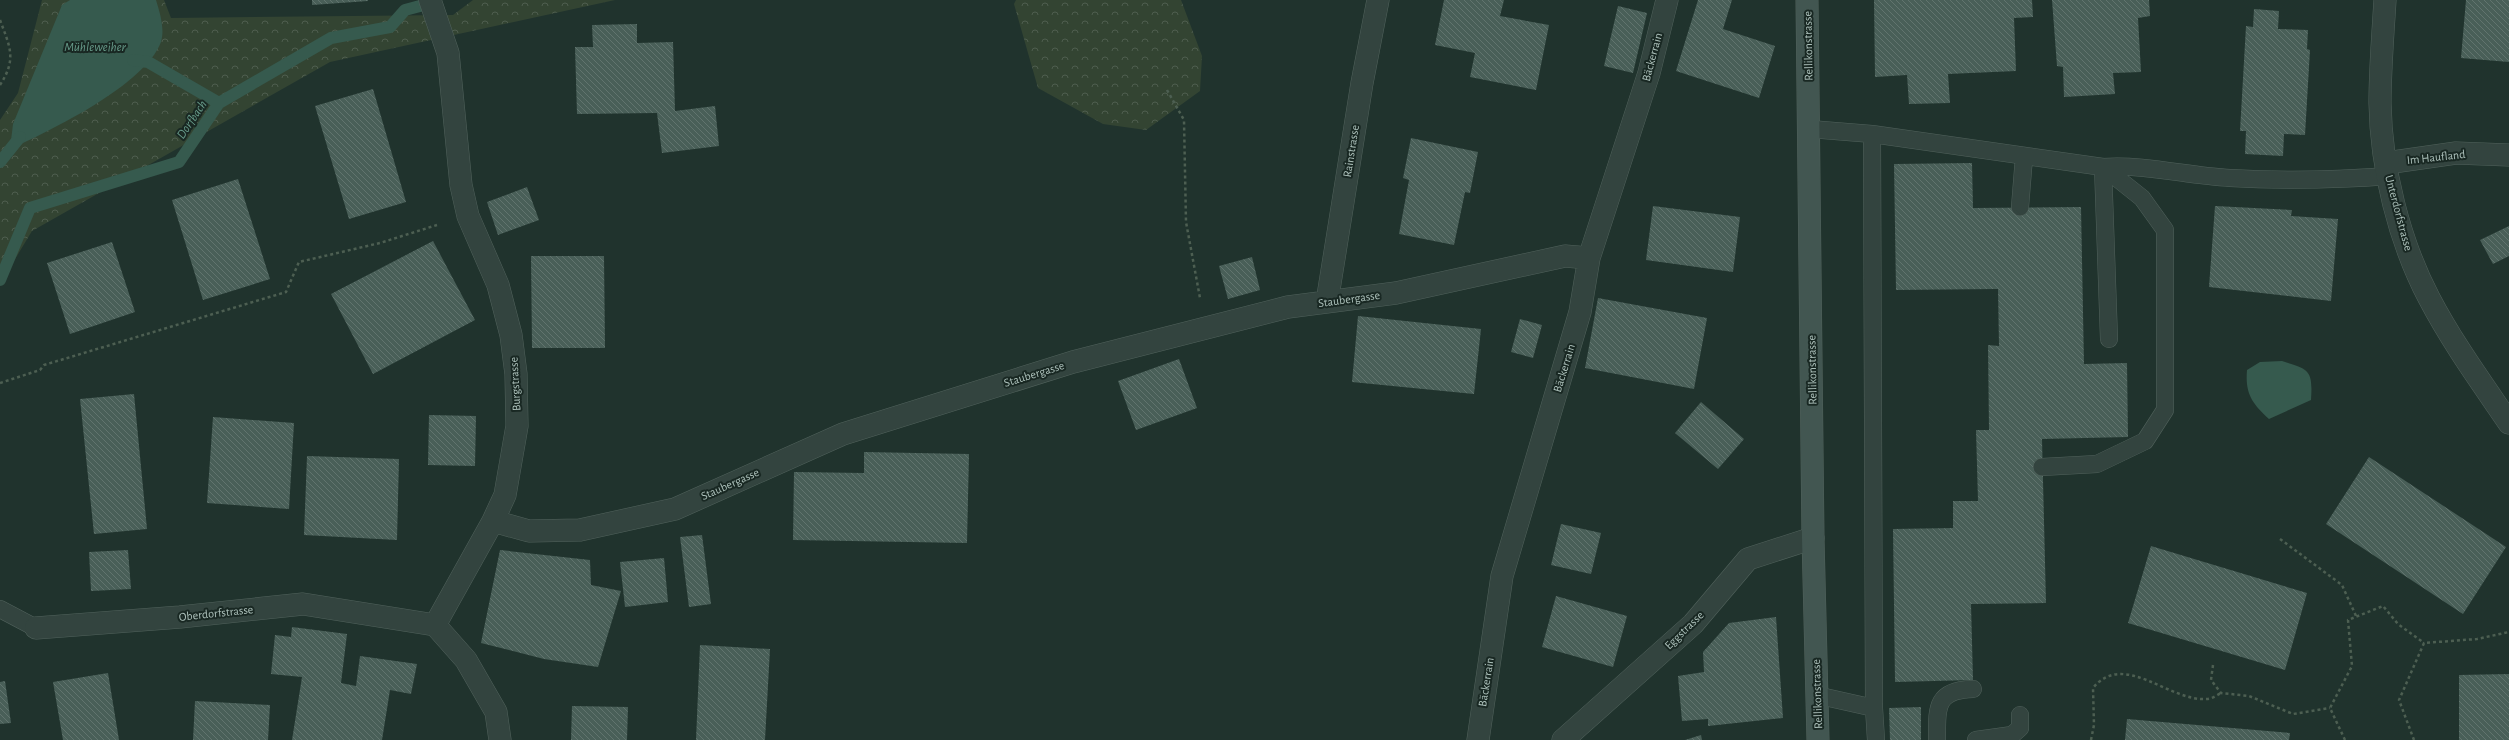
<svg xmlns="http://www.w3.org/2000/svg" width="2509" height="740" viewBox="0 0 2509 740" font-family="'Alegreya Sans',sans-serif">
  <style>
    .forest { fill: url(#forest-crowns) }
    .water { fill: #365a4e }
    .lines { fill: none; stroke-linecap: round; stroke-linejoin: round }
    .stream { stroke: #365a4e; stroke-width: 12 }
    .building { fill: url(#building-back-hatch) }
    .lane-casing { stroke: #51625c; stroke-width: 18 }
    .street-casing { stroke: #51625c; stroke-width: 23 }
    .secondary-casing { stroke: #51625c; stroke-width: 23 }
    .path { stroke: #4d5f52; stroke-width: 2.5; stroke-dasharray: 3 3; stroke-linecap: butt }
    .lane { stroke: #33443f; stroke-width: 17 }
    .street { stroke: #33443f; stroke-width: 22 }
    .secondary { stroke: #425651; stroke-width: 22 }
    .labels { text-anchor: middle; stroke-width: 4; stroke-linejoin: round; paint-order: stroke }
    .street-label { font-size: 12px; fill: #adc1bb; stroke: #192823 }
    .water-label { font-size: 13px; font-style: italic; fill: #699d8c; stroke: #192823 }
  </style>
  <defs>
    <pattern id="forest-crowns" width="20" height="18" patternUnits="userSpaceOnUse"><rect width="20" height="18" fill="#334432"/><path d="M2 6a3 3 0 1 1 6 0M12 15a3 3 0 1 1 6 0" fill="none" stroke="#4e5d4e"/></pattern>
    <pattern id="building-back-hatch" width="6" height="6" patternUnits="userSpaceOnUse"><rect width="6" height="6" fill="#495f58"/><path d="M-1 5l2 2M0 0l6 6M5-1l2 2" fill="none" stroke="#61746e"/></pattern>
  </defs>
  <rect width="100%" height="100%" fill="#20332d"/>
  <!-- forest -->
  <path class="forest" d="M42 0H164L171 18 453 15 473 0H615L330 62 32 231 0 284V120L18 93Z
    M1016 0H1181L1202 56 1200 91 1146 130 1103 124 1038 88 1014 4Z"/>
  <!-- water -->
  <path class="water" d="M70 0H156C160 13 165 29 161 42 145 85 50 131 10 149L13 124 62 5Z
    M2282 361C2309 370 2313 369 2311 400L2269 419C2252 403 2245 394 2247 370L2260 362Z"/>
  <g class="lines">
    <!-- stream -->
    <path class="stream" d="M133 60 148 62 219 103
      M0 162 20 137
      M0 280 30 208 179 162 219 103 331 38 390 27 405 10 435 2"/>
  </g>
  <!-- building -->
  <path class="building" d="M312 0H368V1L312 5Z
    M1444 0H1504L1500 16 1549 25 1536 90 1470 77 1475 53 1435 45Z
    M1698 0H1732L1723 29 1775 46 1759 98 1676 71Z
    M1874 0H2032L2033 17 2014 18 2016 71 1948 74 1950 103 1909 104 1907 75 1875 77Z
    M2052 0H2149L2150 16 2138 18 2141 72 2113 73 2115 94 2064 97 2063 67 2057 66Z
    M2466 0H2509V62L2461 58Z
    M1618 6 1647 13 1633 73 1604 66Z
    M2254 9 2279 11 2278 29 2308 30 2307 49 2310 50 2305 135 2284 134 2283 156 2245 154 2246 131H2240L2246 26 2253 27Z
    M637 24V43L673 42 675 111 715 106 719 146 662 153 657 113 577 114 575 47H593L592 25Z
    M373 89 406 202 349 219 315 106Z
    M1411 138 1478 152 1470 193 1465 192 1454 245 1399 234 1409 180 1403 178Z
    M1972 163 1973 208 2081 207 2084 364 2127 363 2128 437 2042 439 2046 603 1971 604 1973 680 1895 682 1893 529 1953 528V501H1978L1976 430H1989L1988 345 1999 346 1998 289 1896 290 1894 164Z
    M238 179 270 279 203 300 172 200Z
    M527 187 539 220 498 235 487 202Z
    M1653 206 1740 217 1733 272 1646 260Z
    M2215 206 2292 210 2291 216 2338 219 2331 301 2209 287Z
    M2509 226V256L2493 264 2480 240Z
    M433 241 475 320 373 374 331 294Z
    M112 242 135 312 70 334 47 263Z
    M531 256H604L605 348H532Z
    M1252 257 1260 290 1228 299 1219 266Z
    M1598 298 1707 318 1694 389 1585 368Z
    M1358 316 1481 329 1474 394 1352 382Z
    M1520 319 1542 325 1533 358 1511 352Z
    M1179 359 1197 408 1136 430 1118 381Z
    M134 394 147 529 94 534 80 399Z
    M1701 402 1744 439 1718 469 1675 433Z
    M429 415 476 416 475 466 428 465Z
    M213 417 294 423 289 509 207 503Z
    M864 452 969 454 967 543 793 540 794 472 864 473Z
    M307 456 399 459 397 540 304 535Z
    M2369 457 2506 547 2463 614 2326 524Z
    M1561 524 1601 533 1591 574 1551 565Z
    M702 535 711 604 689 607 680 537Z
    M2151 546 2307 593 2285 670 2128 623Z
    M128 550 131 589 91 591 89 552Z
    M500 550 590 560 591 585 621 591 598 667 544 659 481 643Z
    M664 558 668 602 625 607 620 562Z
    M1556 596 1627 616 1613 667 1542 647Z
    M1776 617 1783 718 1708 726V719L1682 721 1678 676 1704 672 1703 652 1729 623Z
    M292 627 347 634 341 683 356 686 360 656 417 664 411 694 390 690 382 740H292L302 677 271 674 275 635 291 637Z
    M700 645 770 649 765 740H696Z
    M108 673 119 740H63L53 682Z
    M2509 674V740H2459V675Z
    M5 681 11 723 0 724V682Z
    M195 701 270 705 268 740H193Z
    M572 706 628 707 627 740H571Z
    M1921 707V740H1890L1889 708Z
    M2127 719 2290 733 2289 740H2125Z
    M1701 735 1702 740H1685Z"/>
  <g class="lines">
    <!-- lane casing -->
    <g class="lane-casing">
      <path id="lane" d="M1810 129 1872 134 2103 167C2146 164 2188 176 2230 178 2283 181 2336 180 2389 176
        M1872 134 1874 708 1876 740
        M2103 167 2109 339
        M2020 207 2024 157
        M2042 467 2097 464 2145 441 2165 410V230L2142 198 2103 167
        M0 609 36 628
        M1816 695 1874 708
        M1937 740C1937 708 1935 690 1973 689
        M1976 740 2012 735 2020 728V715"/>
    </g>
    <!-- street casing -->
    <g class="street-casing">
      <path id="street" d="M430 0 448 53 461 185 468 216 498 285 511 335 516 374 517 426 505 495 493 521 435 625
        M2385 0C2383 34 2380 69 2380 103 2381 168 2399 241 2429 298 2452 342 2481 382 2509 423
        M2386 163 2456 153 2509 155
        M1327 302 1362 83 1378 0
        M493 521 529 531 580 530 675 509 843 434 1073 362 1288 307 1396 293 1565 256 1589 258
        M435 625 466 660 496 712 500 740
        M36 628 180 617 303 604 435 625
        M1478 740 1502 576 1580 312 1589 258 1649 73 1667 0
        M1563 740 1693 624 1748 559 1813 538"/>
    </g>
    <!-- secondary casing -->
    <g class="secondary-casing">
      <path id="secondary" d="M1807 0 1813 538 1818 740"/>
    </g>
    <!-- path -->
    <path class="path" d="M0 20C10 47 17 59 0 85
      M1167 90 1184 120 1186 222 1200 298
      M0 383 40 370 44 365 286 292 299 262 380 243 437 225
      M2280 539 2342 585 2356 616
      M2213 665 2211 680 2221 693 2249 696 2293 714 2330 708
      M2091 740 2094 725 2093 688C2124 650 2169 702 2207 699 2212 699 2217 695 2221 693
      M2345 740 2330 708 2352 666 2348 620 2383 606 2398 624 2424 643
      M2414 740 2399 700 2424 643 2477 639 2509 632"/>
    <!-- lane -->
    <use href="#lane" class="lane"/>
    <!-- street -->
    <use href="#street" class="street"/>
    <!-- secondary -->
    <use href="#secondary" class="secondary"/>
  </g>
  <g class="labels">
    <!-- street labels -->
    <g class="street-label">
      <text transform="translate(1808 46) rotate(-91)" y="4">Rellikonstrasse</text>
      <text transform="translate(1652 57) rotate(-75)" y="4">Bäckerrain</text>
      <text transform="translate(1351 151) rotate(-81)" y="4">Rainstrasse</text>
      <text transform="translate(2436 157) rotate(-6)" y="4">Im Haufland</text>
      <text transform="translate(2399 213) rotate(75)" y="4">Unterdorfstrasse</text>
      <text transform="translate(1349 299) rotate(-8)" y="4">Staubergasse</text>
      <text transform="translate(1564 368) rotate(-73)" y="4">Bäckerrain</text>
      <text transform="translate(1812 370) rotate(-91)" y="4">Rellikonstrasse</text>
      <text transform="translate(1034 374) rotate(-17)" y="4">Staubergasse</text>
      <text transform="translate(515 384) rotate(-93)" y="4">Burgstrasse</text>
      <text transform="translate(730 484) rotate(-24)" y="4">Staubergasse</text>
      <text transform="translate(216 613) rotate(-6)" y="4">Oberdorfstrasse</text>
      <text transform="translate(1684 630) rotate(-44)" y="4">Eggstrasse</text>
      <text transform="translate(1486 682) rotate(-81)" y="4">Bäckerrain</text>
      <text transform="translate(1817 694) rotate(-92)" y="4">Rellikonstrasse</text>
    </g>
    <!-- water labels -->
    <g class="water-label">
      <text x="95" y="51">Mühleweiher</text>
      <text transform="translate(191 119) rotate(-56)" y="5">Dorfbach</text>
    </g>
  </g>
</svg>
